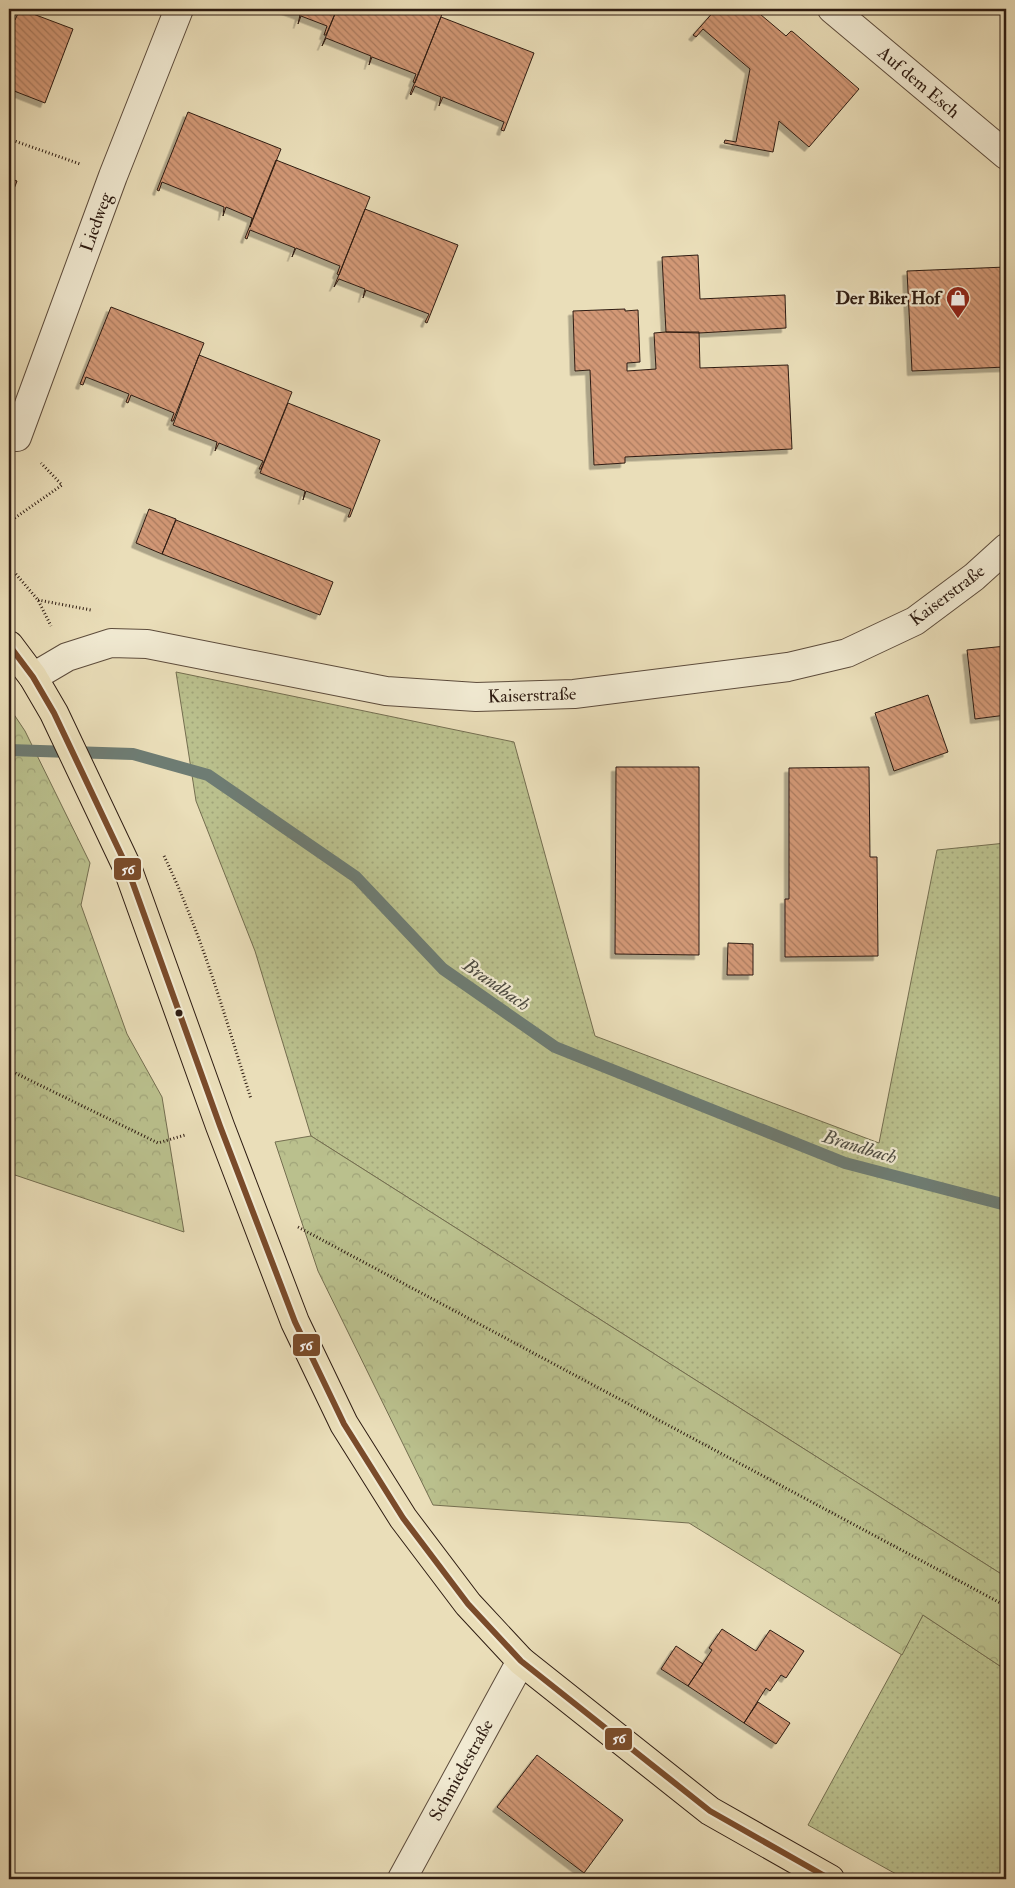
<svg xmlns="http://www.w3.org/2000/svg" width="1015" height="1888" viewBox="0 0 1015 1888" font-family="'IM FELL Double Pica',serif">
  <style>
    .grass { fill: url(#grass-dots); stroke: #746e50 }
    .forest { fill: url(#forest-crowns); stroke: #746e50 }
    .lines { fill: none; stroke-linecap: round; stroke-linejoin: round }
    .stream { stroke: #6e7c73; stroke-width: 12 }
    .building { fill: url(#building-back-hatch); stroke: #2e1c12; filter: url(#shadow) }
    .minor-casing { stroke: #5d4c3c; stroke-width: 30 }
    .major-casing { stroke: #2e1c12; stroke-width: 30 }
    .path { stroke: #2e1c12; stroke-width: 3; stroke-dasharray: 1 2.5; stroke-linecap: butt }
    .minor { stroke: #f1ead2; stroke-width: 28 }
    .major { stroke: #eadeb9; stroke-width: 28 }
    .bus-1-casing { stroke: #f1ead2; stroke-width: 10 }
    .bus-1 { stroke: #7a4b2a; stroke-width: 6 }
    .bus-dot { fill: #2e1c12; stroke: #f1ead2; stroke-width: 2 }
    .labels { text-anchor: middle; stroke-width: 4.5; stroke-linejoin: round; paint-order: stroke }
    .street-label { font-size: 18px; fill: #2e1c12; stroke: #f1ead2 }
    .poi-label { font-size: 18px; font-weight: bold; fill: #2e1c12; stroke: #f1ead2; text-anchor: end }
    .water-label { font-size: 19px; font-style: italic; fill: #4e4c42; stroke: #f1ead2 }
    .line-badge { stroke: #f1ead2; stroke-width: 2 }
    .badge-label { font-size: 14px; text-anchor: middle; font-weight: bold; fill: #fff }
  </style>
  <defs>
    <pattern id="grass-dots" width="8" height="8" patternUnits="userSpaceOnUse" patternTransform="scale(1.25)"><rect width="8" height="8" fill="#bac08d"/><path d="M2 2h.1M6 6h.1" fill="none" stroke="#a0a479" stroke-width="1.8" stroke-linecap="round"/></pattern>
    <pattern id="forest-crowns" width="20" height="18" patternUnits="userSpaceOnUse" patternTransform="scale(1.25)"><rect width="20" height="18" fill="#bac08d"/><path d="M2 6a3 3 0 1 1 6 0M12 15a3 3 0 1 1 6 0" fill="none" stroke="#a0a479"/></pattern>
    <pattern id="building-back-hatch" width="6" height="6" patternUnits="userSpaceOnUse" patternTransform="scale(1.25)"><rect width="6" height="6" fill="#d29876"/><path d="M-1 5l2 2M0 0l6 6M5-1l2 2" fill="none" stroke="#ab7b5f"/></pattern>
    <filter id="shadow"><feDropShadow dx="-4.5" dy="4.5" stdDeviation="0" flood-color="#0004"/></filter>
  </defs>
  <rect width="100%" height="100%" fill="#eadeb9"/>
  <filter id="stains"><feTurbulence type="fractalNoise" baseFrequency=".004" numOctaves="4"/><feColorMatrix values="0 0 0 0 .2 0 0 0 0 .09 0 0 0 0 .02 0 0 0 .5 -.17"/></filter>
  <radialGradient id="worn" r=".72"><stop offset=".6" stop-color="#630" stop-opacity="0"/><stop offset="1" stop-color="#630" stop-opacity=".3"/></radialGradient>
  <!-- grass -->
  <path class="grass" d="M176 672 514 742 595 1036 879 1143 937 850 1006 843V1577L311 1136 255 951 196 801Z
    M923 1615 1006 1670V1879H905L808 1825Z"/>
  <!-- forest -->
  <path class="forest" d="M9 707 25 731 90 863 81 905 127 1034 162 1097 184 1232 9 1173Z
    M311 1136 1006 1577V1670L923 1615 902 1655 689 1523 433 1505 318 1271 275 1142Z"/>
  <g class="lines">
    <!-- stream -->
    <path class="stream" d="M9 750 133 754 208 775 356 877 443 969 555 1047 845 1163 1006 1205"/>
  </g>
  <!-- building -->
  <path class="building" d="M20 9 73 29 45 103 9 89V18L15 20Z
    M284 9H337L326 35H324L327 26 301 16 298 24 300 15Z
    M337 9H444L415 83 413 82 416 74 372 57 369 65 371 56 326 38 322 46Z
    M716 9H754L786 36 791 31 793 32 859 89 809 147 779 121 773 152 724 143 725 140 736 142 750 69 703 29 696 37 693 35Z
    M441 17 534 53 504 131 501 130 504 122 443 97 439 106 441 97 415 86 411 95 410 94Z
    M188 112 281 149 250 227 252 218 226 207 223 216 224 207 162 182 159 191 157 190Z
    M276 160 370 197 339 275 337 274 340 266 296 248 292 257 295 248 250 230 247 239 245 238Z
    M9 178 17 181 9 202Z
    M365 209 458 245 427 323 425 322 429 314 366 290 363 298 365 289 339 279 334 287Z
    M698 255 700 299 785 295 786 328 699 333 666 332 662 257Z
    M1006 267V367L912 371 907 271Z
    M9 269 14 271 9 286Z
    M111 307 204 343 173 421H171L174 413 131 395 128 403 126 402 129 394 86 377 83 385 80 384Z
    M625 309V311L638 310 640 362 627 363V371L656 369 654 333 666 332H699L700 368 788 365 792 449 625 457V463L594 465 590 370 575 371 573 311Z
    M199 355 292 392 261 469H259L263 461 219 443 215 451 217 442 173 425Z
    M288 403 380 440 350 517H348L351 509 306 491 303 500 305 491 260 473Z
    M149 509 176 519 162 554 136 543Z
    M176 520 333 582 320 615 162 554Z
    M1006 646V715L975 719 967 650Z
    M928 695 948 752 894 771 875 713Z
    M616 767H699V955L615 954Z
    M869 767 870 857H877L878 956 785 957V899H789V768Z
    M728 943 753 944V975H727Z
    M722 1629 756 1651 770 1630 804 1651 786 1678 781 1675 770 1691 766 1688 744 1723 688 1686 712 1650 709 1648Z
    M676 1646 703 1664 688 1686 661 1669Z
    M758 1702 790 1723 776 1744 744 1723Z
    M537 1755 623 1820 584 1873 497 1807Z"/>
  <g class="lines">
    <!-- minor casing -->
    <g class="minor-casing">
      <path id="minor" d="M832 9 1006 155
        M17 437 113 176 179 9
        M33 677 67 657 111 643 147 644 386 691 476 697 574 694 788 667 847 653 915 621 974 577 1006 548
        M402 1879 521 1661"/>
    </g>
    <!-- major casing -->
    <g class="major-casing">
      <path id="major" d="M9 645 33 677 54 713 127 867 220 1126 295 1322 344 1424 403 1518 468 1604 521 1661 710 1811 830 1879"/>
    </g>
    <!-- path -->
    <path class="path" d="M9 139 80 164
      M9 522 62 485 41 463
      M9 566 38 600 51 626
      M38 600 91 610
      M164 856C202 934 225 1017 251 1099
      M9 1070 158 1143 185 1135
      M298 1227 1006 1606"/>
    <!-- minor -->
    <use href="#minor" class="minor"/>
    <!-- major -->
    <use href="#major" class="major"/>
    <!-- bus-1 casing -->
    <g class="bus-1-casing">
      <path id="bus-1" d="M9 645 33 677 54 713 127 867 220 1126 295 1322 344 1424 403 1518 468 1604 521 1661 710 1811 830 1879"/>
    </g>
    <!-- bus-1 -->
    <use href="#bus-1" class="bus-1"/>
  </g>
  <!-- icons -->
  <defs>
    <g id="shop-pin" transform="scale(1.25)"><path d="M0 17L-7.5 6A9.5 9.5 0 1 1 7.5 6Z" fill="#8f2418" stroke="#f1ead2"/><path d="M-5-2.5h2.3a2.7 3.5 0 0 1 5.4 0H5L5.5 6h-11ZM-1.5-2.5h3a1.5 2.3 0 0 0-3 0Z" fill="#fff"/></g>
  </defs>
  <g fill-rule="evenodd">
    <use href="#shop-pin" x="958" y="298"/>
  </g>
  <!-- markers -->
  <circle class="bus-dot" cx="179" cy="1013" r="4.5"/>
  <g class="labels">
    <!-- street labels -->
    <g class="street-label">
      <text transform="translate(919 82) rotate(40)" y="6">Auf dem Esch</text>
      <text transform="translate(96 222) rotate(-70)" y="6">Liedweg</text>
      <text transform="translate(947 595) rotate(-37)" y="6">Kaiserstraße</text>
      <text transform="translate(532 695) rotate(-2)" y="6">Kaiserstraße</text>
      <text transform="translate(461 1770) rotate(-61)" y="6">Schmiedestraße</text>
    </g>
    <!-- poi labels -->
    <g class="poi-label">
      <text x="940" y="304">Der Biker Hof</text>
    </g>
    <!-- water labels -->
    <g class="water-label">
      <text transform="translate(497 984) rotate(35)" y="7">Brandbach</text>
      <text transform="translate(860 1146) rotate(17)" y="7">Brandbach</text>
    </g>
  </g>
  <g class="line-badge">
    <rect x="113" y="857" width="29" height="24" rx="5" fill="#7a4b2a"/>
    <rect x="292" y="1333" width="29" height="24" rx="5" fill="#7a4b2a"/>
    <rect x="604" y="1727" width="29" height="24" rx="5" fill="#7a4b2a"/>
  </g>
  <g class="badge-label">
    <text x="128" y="874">56</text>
    <text x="306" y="1350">56</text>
    <text x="619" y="1743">56</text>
  </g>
  <!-- margin -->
  <rect width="1015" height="1888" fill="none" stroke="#eadeb9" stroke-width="30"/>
  <rect x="10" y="10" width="995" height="1868" fill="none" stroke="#2e1c12" stroke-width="2.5"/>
  <rect x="15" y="15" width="985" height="1858" fill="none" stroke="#2e1c12"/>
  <rect width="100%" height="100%" filter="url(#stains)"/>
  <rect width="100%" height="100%" fill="url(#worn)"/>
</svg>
